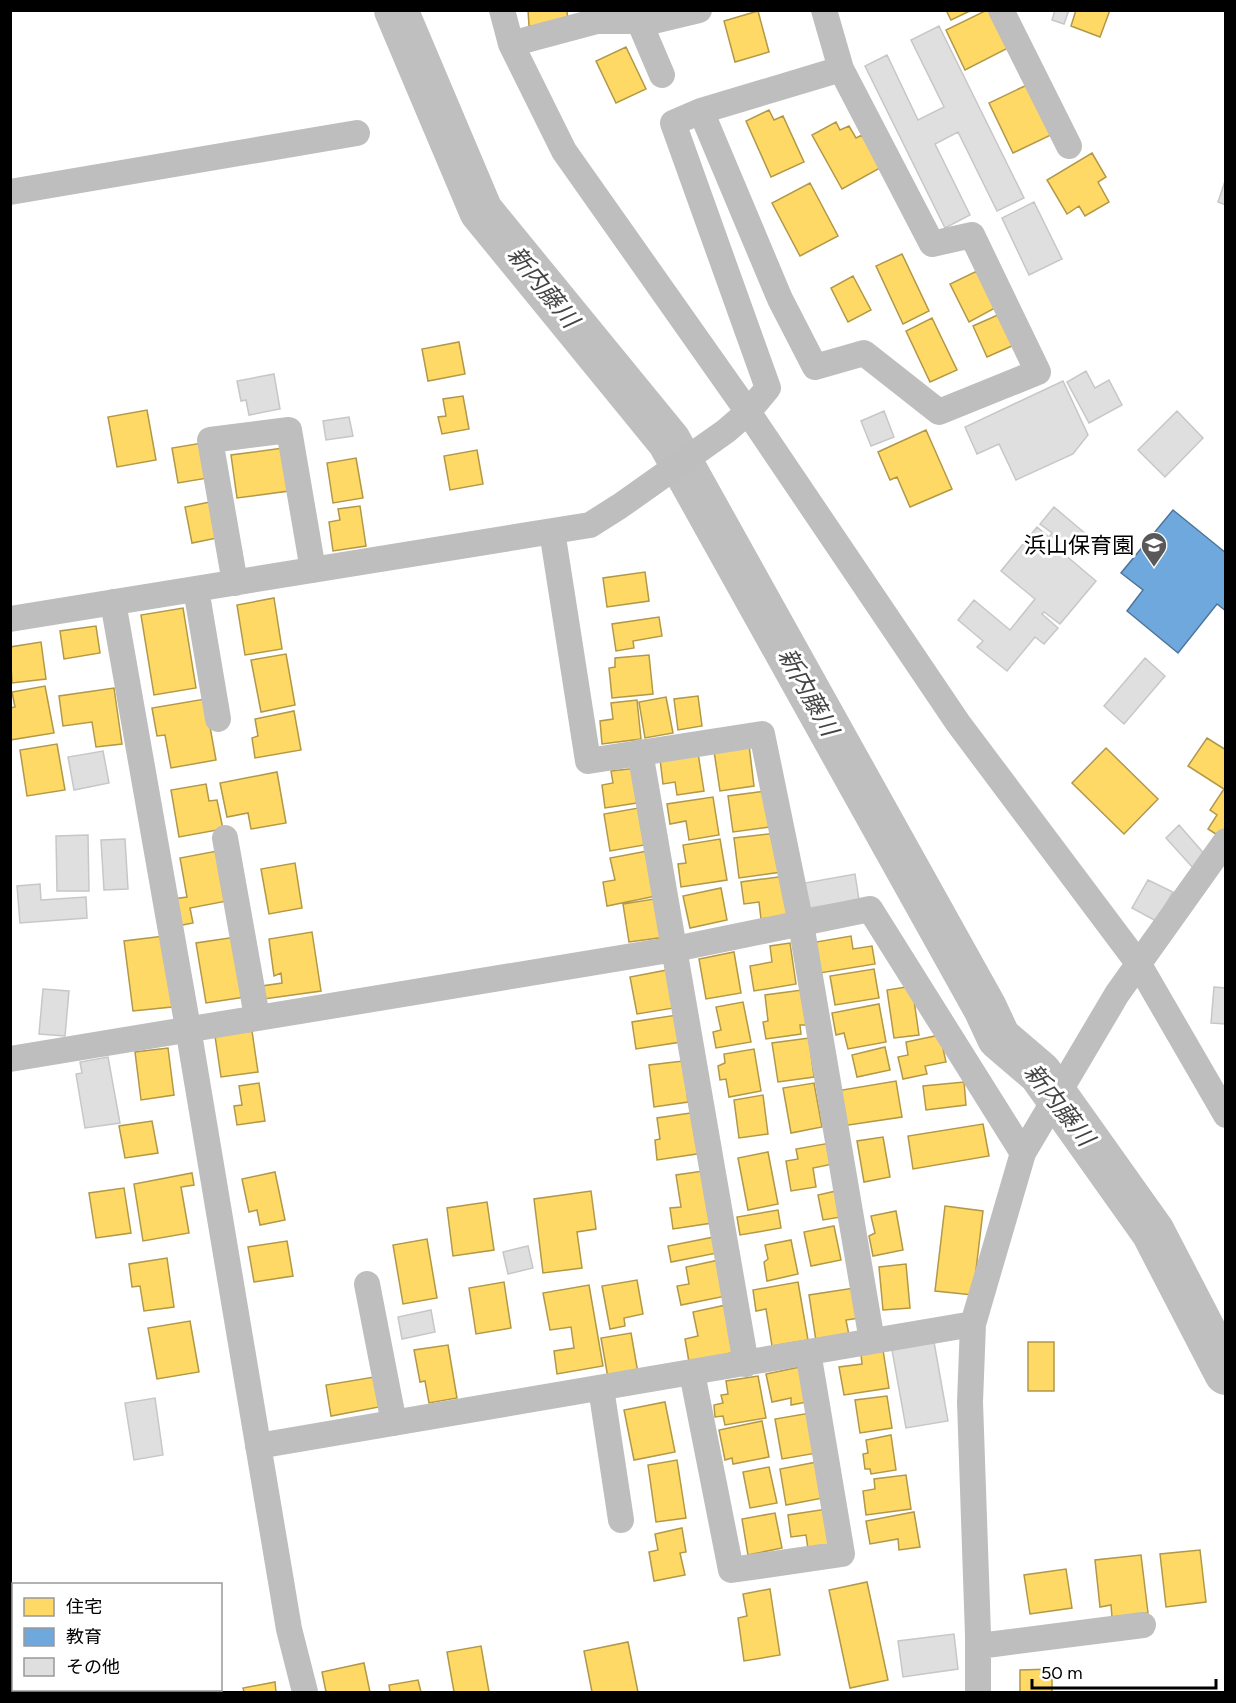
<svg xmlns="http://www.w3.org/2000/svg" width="1236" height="1703" viewBox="0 0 1236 1703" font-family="Figtree,'Noto Sans JP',sans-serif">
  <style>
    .homes { fill: #ffd966; stroke: #b29847; stroke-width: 1.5 }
    .schools { fill: #6fa8dc; stroke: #4e769a; stroke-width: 1.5 }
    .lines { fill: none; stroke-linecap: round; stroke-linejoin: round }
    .river { stroke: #bfbfbf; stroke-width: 44 }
    .building { fill: #dfdfdf; stroke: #c7c7c7; stroke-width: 1.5 }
    .minor { stroke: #bebebe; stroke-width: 26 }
    .labels { text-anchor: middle; stroke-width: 6; stroke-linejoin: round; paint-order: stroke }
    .poi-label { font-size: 22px; fill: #000; stroke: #fff; text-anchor: end }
    .water-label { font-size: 24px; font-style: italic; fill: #444; stroke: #fff }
  </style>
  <rect width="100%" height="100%" fill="#fff"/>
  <!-- homes -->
  <path class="homes" d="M528 10H567L568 24 529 26Z
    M946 10H972L951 20Z
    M987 10H993L1010 47 965 70 946 30Z
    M1076 10H1110L1100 37 1071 26Z
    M758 11 769 52 735 62 724 21Z
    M626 47 646 89 616 103 596 61Z
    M1029 84 1053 134 1013 153 989 103Z
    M769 110 774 120 783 116 804 162 771 177 746 121Z
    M836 122 840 130 849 126 856 138 862 135 880 168 842 189 812 135Z
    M1092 153 1106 177 1098 182 1109 202 1085 216 1079 206 1067 214 1047 180Z
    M810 183 838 236 800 256 772 203Z
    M902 254 929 311 903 324 876 266Z
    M977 271 995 308 969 322 950 284Z
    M853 276 871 310 848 322 831 288Z
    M1000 314 1014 345 987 357 973 326Z
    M932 318 957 370 930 382 906 331Z
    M459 342 465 374 428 381 422 349Z
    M463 396 469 429 442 434 438 417 446 416 443 399Z
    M147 410 156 460 117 467 108 417Z
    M926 430 952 489 910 507 897 477 890 480 878 452Z
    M202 443 208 478 178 483 172 448Z
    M283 448 289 491 237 498 231 455Z
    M477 450 483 484 450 490 444 456Z
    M356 458 363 498 333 503 327 463Z
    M215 501 222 537 192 543 185 507Z
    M360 506 366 546 333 551 329 522 340 520 338 509Z
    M645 572 649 601 607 607 603 578Z
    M274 598 282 649 245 655 237 605Z
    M183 608 196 688 154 695 141 615Z
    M659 617 662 636 633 641 634 648 616 651 612 624Z
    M96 626 100 653 64 659 60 631Z
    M41 642 46 679 12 683 10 647Z
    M286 654 295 705 261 712 251 660Z
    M649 655 653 694 612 698 609 668 615 667V658Z
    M45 686 54 733 10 740V708L15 707 12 692Z
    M114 688 122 744 96 747 92 722 63 726 59 696Z
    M698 696 702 726 678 730 674 699Z
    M666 697 673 733 645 738 639 702Z
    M205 699 216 760 171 768 165 735 157 736 152 708Z
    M637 700 641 739 602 744 600 721 613 719 611 703Z
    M294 711 301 750 255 758 252 738 258 736 255 719Z
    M1207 738 1226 750V834L1222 838 1208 829 1217 815 1210 810 1224 789 1188 766Z
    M57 744 65 790 27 796 20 750Z
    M749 745 754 786 720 791 714 751Z
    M1106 748 1158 799 1124 834 1072 783Z
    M698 753 704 791 677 795 675 782 663 784 660 759Z
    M638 768 643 802 605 808 602 785 613 783 611 771Z
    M277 772 286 823 251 829 248 813 227 817 220 783Z
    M206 784 209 801 217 800 223 829 179 837 171 790Z
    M765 791 770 827 733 832 728 796Z
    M713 797 719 835 689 840 686 821 670 824 667 804Z
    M644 807 650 844 610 851 604 814Z
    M777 833 782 872 739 878 734 838Z
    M720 839 727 880 681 887 678 864 686 863 683 845Z
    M653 850 661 895 607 906 603 882 615 880 610 858Z
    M217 851 227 901 190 908 193 923 177 926 173 899 187 897 180 858Z
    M295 863 302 908 269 914 261 869Z
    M785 876 790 915 761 919 759 902 744 904 741 882Z
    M721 888 727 920 690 928 683 896Z
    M660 898 666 937 629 942 623 904Z
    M312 932 321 991 264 999 262 986 282 983 281 973 274 976 269 939Z
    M164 936 172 1007 133 1011 124 941Z
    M851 936 853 949 872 946 875 964 820 973 816 942Z
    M236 937 245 997 206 1003 196 943Z
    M790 943 796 984 754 991 750 966 772 962 770 946Z
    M734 952 741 993 706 999 699 959Z
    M874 969 879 998 835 1005 830 976Z
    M667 970 674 1008 637 1014 630 977Z
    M912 986 919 1035 894 1038 887 990Z
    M802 990 807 1025H800L801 1034 766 1039 763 1022 768 1021 765 995Z
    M743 1002 751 1042 716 1048 713 1032 721 1030 716 1007Z
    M879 1004 886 1042 848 1049 844 1033 836 1035 832 1013Z
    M677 1015 681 1042 636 1049 632 1022Z
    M252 1031 258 1072 221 1077 215 1036Z
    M940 1035 946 1062 925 1066 927 1074 903 1079 898 1057 908 1055 906 1042Z
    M809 1038 814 1077 778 1082 772 1043Z
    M885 1047 890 1070 857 1077 852 1055Z
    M168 1048 174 1095 141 1100 135 1052Z
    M754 1049 761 1091 729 1097 726 1079 720 1080 718 1066 725 1063 724 1054Z
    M683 1061 688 1102 654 1107 649 1065Z
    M896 1081 902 1117 842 1126 836 1091Z
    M964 1082 966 1105 926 1110 923 1086Z
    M259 1083 265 1121 237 1125 234 1106 242 1105 239 1086Z
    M814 1083 822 1127 791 1133 783 1088Z
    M763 1095 768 1134 739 1138 734 1100Z
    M697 1112 703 1153 657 1160 655 1140 660 1139 657 1118Z
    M152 1121 158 1153 125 1158 119 1126Z
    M983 1124 989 1156 913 1169 908 1136Z
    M883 1137 890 1177 864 1182 857 1141Z
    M830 1143 833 1164 813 1168 816 1187 791 1191 786 1161 798 1159 796 1149Z
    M768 1152 778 1204 748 1210 738 1158Z
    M703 1171 712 1223 673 1229 670 1208 681 1207 676 1175Z
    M275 1172 285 1220 260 1225 257 1210 249 1212 242 1179Z
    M192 1173 194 1185 181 1187 189 1233 143 1241 134 1184Z
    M124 1188 131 1233 96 1238 89 1193Z
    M591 1191 596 1229 577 1232 582 1268 543 1273 534 1199Z
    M836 1191 841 1217 823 1220 818 1195Z
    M487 1202 494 1250 453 1256 447 1208Z
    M945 1206 983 1211 973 1295 935 1291Z
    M778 1210 781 1228 740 1235 737 1217Z
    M896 1211 903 1250 873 1256 869 1236 875 1233 871 1216Z
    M834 1226 841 1260 811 1266 804 1232Z
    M714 1237 717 1253 671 1262 668 1246Z
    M427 1239 437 1298 403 1304 393 1245Z
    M791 1240 798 1274 767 1281 764 1262 768 1259 765 1245Z
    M287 1241 293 1276 254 1282 248 1247Z
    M167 1258 174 1307 144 1311 140 1286 132 1287 129 1264Z
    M719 1260 726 1296 681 1305 677 1286 689 1284 686 1267Z
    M906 1264 910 1308 883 1310 879 1267Z
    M637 1280 643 1314 624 1318 625 1326 610 1329 602 1286Z
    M504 1282 511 1328 476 1334 469 1288Z
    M798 1282 808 1340 772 1346 766 1309 756 1311 753 1290Z
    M589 1285 603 1366 557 1374 554 1351 574 1348 571 1327 550 1330 543 1293Z
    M854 1288 859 1318 846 1320 849 1335 816 1341 809 1295Z
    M726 1305 736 1352 689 1362 685 1339 698 1336 693 1312Z
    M190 1321 199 1372 157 1379 148 1328Z
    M631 1333 638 1373 608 1378 601 1338Z
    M1028 1342H1054V1391H1028Z
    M448 1345 457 1398 429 1403 425 1381 420 1382 414 1350Z
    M883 1350 889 1388 844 1395 839 1367 862 1364 861 1354Z
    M800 1367 807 1402 791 1405V1398L772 1402 766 1374Z
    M758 1376 766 1418 725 1425 723 1416 715 1417 714 1405 723 1403 721 1395 728 1394 726 1381Z
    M374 1377 379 1407 331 1416 326 1385Z
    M887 1396 892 1428 860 1433 855 1400Z
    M665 1402 675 1452 634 1460 624 1410Z
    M810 1413 817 1453 782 1459 775 1419Z
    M762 1421 769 1457 733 1464 732 1458 725 1460 719 1430Z
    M891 1435 896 1470 871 1474 870 1469H865L863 1454 868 1453 866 1440Z
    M677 1460 686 1518 656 1522 648 1465Z
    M817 1462 823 1498 786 1505 780 1469Z
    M769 1467 777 1503 750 1508 743 1472Z
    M906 1475 911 1509 866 1515 863 1491 875 1489 874 1479Z
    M827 1509 832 1545 808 1549 806 1535 791 1537 788 1515Z
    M914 1512 920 1547 899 1550 898 1539 870 1544 866 1521Z
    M775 1513 782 1548 748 1555 742 1519Z
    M682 1528 686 1552 680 1553 685 1575 654 1581 649 1552 658 1550 655 1534Z
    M1200 1550 1206 1602 1166 1607 1160 1554Z
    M1141 1555 1148 1613 1112 1617 1111 1605 1100 1607 1095 1560Z
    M1066 1569 1072 1608 1030 1614 1024 1575Z
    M867 1582 888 1680 850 1688 829 1590Z
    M770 1589 780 1655 744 1661 738 1618 747 1616 743 1594Z
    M628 1642 638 1692H592L584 1651Z
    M481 1646 489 1692H454L447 1652Z
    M364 1663 370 1692H326L322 1672Z
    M1052 1669V1692H1020V1670Z
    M418 1680 421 1692H390L389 1685Z
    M275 1682 276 1692H244L243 1688Z"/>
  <!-- schools -->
  <path class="schools" d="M1173 510 1226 553V611L1217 604 1178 653 1127 611 1143 590 1121 573Z"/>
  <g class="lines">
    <!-- river -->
    <path class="river" d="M396 10 481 211 669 441 985 1008 999 1038 1040 1073 1153 1232 1226 1373"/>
  </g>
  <!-- building -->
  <path class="building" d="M1055 10H1069L1064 24 1052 20Z
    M939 26 1024 198 997 211 958 132 935 144 970 215 945 228 865 66 887 55 918 120 944 107 911 40Z
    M1226 178V205L1218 202Z
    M1034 202 1062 259 1029 275 1002 218Z
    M1086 371 1095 388 1109 380 1122 405 1089 423 1067 382Z
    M274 374 280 409 249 415 246 400 241 401 237 381Z
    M1063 381 1088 435 1073 454 1016 480 999 444 977 454 965 427Z
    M884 411 894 437 871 446 861 421Z
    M1177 411 1203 438 1165 477 1138 450Z
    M349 417 353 436 326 440 323 421Z
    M1054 507 1093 540 1080 556 1063 542 1057 548 1096 581 1060 624 1044 612 1042 614 1058 628 1044 644 1035 637 1007 671 977 647 983 641 958 620 974 600 1010 630 1035 599 1001 571 1037 527 1049 537 1052 533 1040 524Z
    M1145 658 1165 676 1124 724 1104 706Z
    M103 751 109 783 74 790 68 757Z
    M1179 825 1207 857 1194 869 1166 838Z
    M88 835 89 891H57L56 836Z
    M125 839 128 889 104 890 101 840Z
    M855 874 859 900 809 908 805 883Z
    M1148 880 1173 892 1156 921 1132 908Z
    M40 884 41 900 86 897 87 918 20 923 17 886Z
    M1214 987 1226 988V1024L1211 1023Z
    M43 989 69 991 65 1036 39 1034Z
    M108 1057 120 1123 85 1128 76 1074 82 1073 80 1062Z
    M528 1246 533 1268 508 1274 503 1252Z
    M431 1310 435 1332 402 1339 398 1317Z
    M934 1342 948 1421 906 1428 892 1350Z
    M155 1398 163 1455 134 1460 125 1403Z
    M954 1634 958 1669 903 1677 898 1641Z"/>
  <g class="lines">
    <!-- minor -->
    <path class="minor" d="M502 10 511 44 564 151 748 412 958 723 1138 963 1226 1115
      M824 10 841 69
      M1001 10 1069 146
      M639 21 662 75
      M511 44 597 21H653L699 10
      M841 69 932 244 972 235 1038 372 939 412 864 353 815 367 780 299 701 111Z
      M10 192 357 133
      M552 531 588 761 762 734 801 924 872 1341
      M235 583 210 440 289 430 313 570
      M196 589 218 719
      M113 602 188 1028 289 1629 305 1692
      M10 619 590 525 620 506 726 431 748 412 768 388 673 123 701 111
      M640 752 746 1364
      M225 838 257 1017
      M10 1059 675 949 870 909 1023 1153
      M367 1284 394 1423
      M692 1373 731 1570 842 1554 808 1352
      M601 1388 621 1520
      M258 1446 973 1324
      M979 1646 1143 1625
      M978 1692V1635L970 1402 973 1324 1023 1153 1117 994 1226 841"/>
  </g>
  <!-- icons -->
  <defs>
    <g id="school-pin" transform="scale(1.35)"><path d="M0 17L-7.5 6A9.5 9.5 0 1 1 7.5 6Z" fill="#595959" stroke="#fff"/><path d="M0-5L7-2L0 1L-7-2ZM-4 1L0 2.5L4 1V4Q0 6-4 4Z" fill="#fff"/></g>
  </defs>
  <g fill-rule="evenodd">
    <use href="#school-pin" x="1154" y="545"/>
  </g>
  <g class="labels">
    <!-- poi labels -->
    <g class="poi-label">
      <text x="1134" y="553">浜山保育園</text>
    </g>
    <!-- water labels -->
    <g class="water-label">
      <text transform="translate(543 287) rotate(51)" y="8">新内藤川</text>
      <text transform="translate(808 692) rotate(61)" y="8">新内藤川</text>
      <text transform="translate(1059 1105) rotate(52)" y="8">新内藤川</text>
    </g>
  </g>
  <!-- border -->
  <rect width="1236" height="1703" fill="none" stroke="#000000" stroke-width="24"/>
  <!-- legend -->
  <rect x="12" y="1583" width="210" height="108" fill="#ffffff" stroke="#999999" stroke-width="1.5"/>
  <rect x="24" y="1598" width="30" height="18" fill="#ffd966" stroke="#999999" stroke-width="1.5"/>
  <text x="66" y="1613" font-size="18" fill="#000000">住宅</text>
  <rect x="24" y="1628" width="30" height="18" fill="#6fa8dc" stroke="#999999" stroke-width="1.5"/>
  <text x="66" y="1643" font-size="18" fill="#000000">教育</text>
  <rect x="24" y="1658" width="30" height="18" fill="#dfdfdf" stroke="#999999" stroke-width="1.5"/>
  <text x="66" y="1673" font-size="18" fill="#000000">その他</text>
  <!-- scale -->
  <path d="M1032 1679v9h184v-9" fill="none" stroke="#000000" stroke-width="3"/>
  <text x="1041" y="1679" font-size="18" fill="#000000" stroke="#ffffff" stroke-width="4.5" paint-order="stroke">50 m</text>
</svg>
